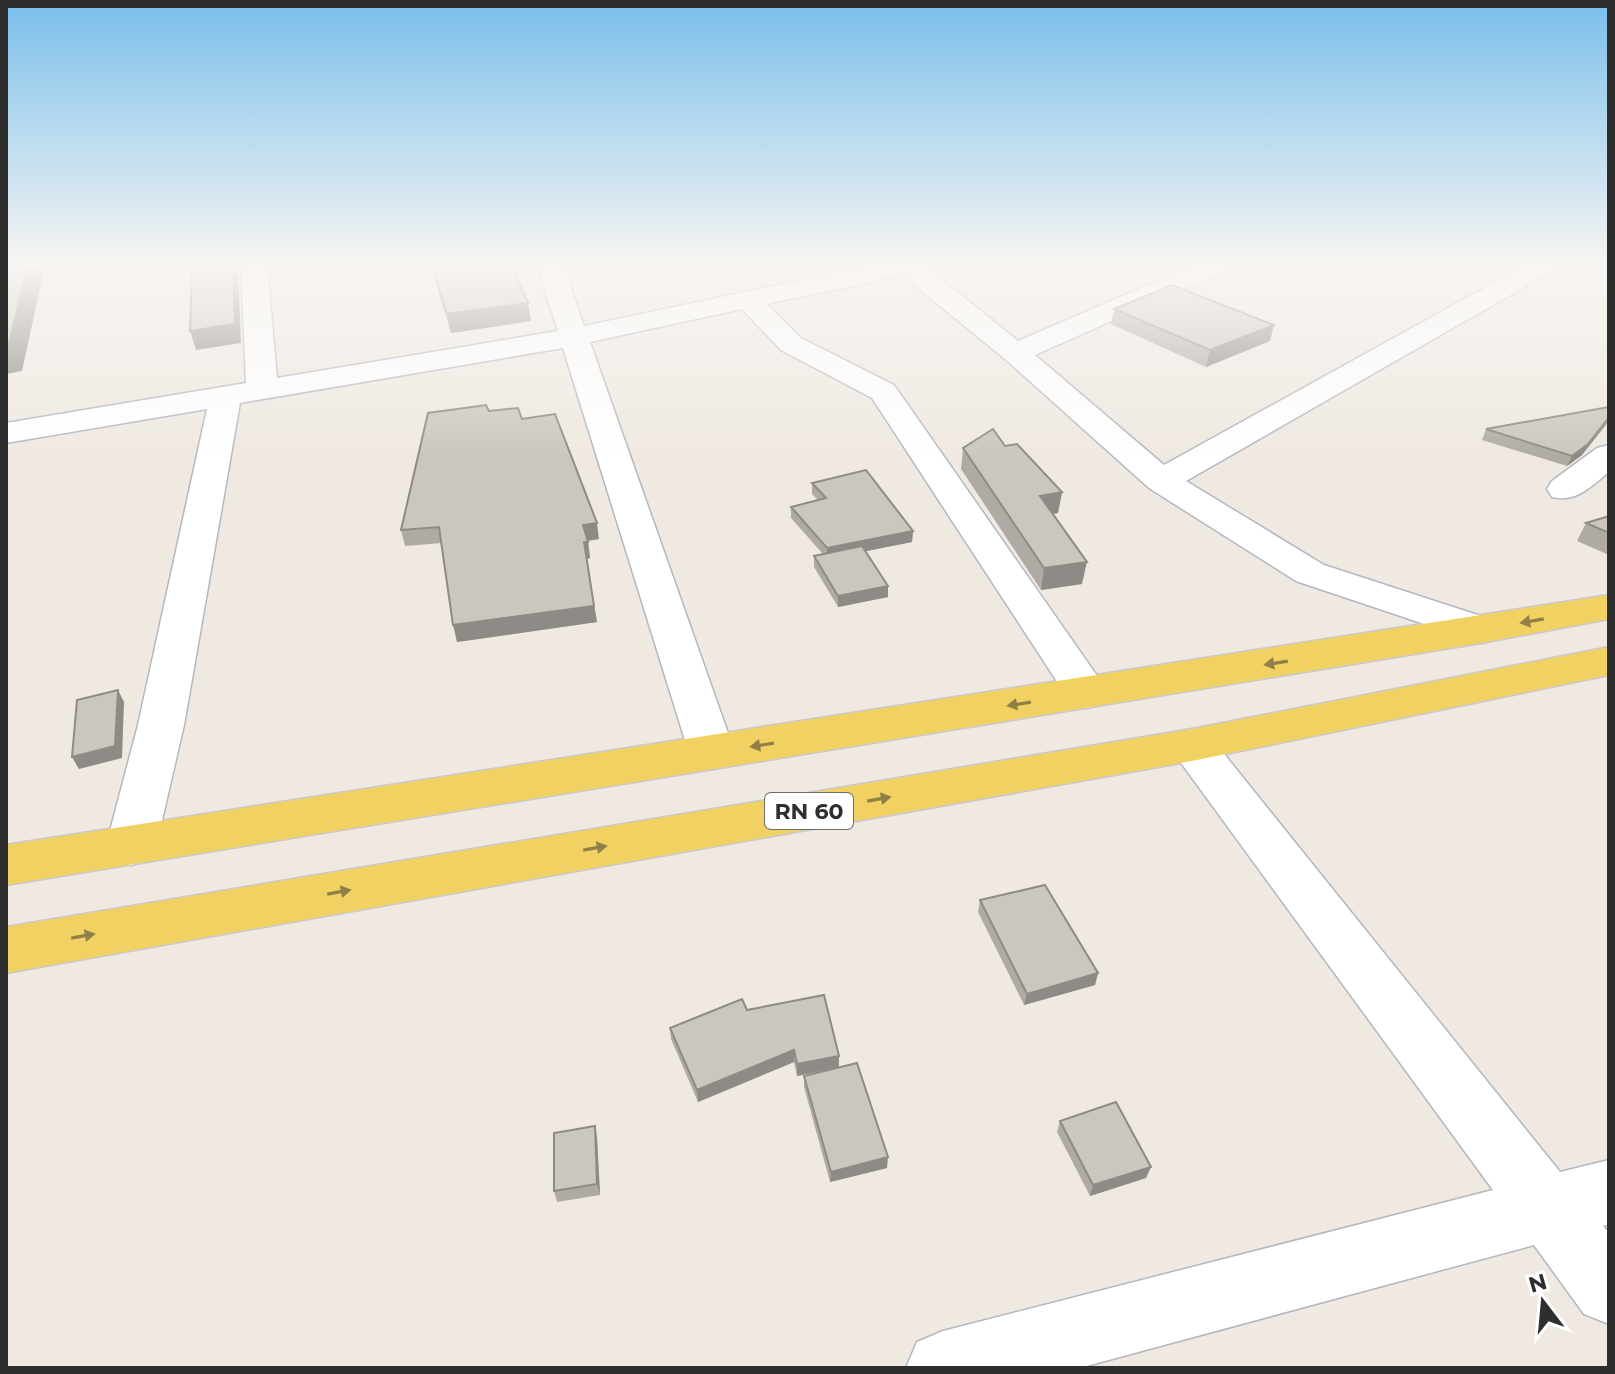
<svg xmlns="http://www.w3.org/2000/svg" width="1615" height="1374" viewBox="0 0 1615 1374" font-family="Montserrat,sans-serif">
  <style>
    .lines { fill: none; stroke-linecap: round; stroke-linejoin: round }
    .minor-casing { stroke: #b4b7c1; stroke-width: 3 }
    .primary-casing { stroke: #c9c9c9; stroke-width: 3 }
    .minor { fill: #fff; fill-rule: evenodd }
    .primary { fill: #f2d163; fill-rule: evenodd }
    .wall { fill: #afaba4 }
    .shaded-wall { fill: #8e8b86 }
    .building { fill: #cbc7bf; stroke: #8e8b86; stroke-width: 2 }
    .oneway { fill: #908048 }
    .labels { text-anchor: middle; stroke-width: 8; stroke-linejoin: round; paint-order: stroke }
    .shield { fill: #fff; stroke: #6d6d6d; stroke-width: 2 }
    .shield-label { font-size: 22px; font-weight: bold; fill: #2e2e2e }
  </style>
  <rect width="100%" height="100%" fill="#efe9e1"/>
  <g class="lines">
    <!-- minor casing -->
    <g class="minor-casing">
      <path id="minor" d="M241 265H267L277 378 558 331 537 265H563L584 326 873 265H924L1018 341 1195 265H1230L1226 270 1035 355 1164 465 1526 265H1558L1554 270 1186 481 1324 565 1496 621 1502 630 1496 639 1481 643 1296 581 1149 488 1005 359 902 275 767 304 801 338 894 385 1109 693 1103 703 1087 708 1071 703 872 398 781 350 742 309 590 342 735 753 729 765 712 769 695 765 689 753 563 348 240 403 184 725 156 846 149 860 131 865 113 860 106 846 138 725 207 409 6 443V423L246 383Z
        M1588 265H1609V276L1592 270Z
        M1609 445V472C1591 486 1577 503 1552 497L1547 489 1552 481 1597 448Z
        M1192 729 1208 734 1560 1172 1609 1160V1224L1603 1226 1609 1233V1324L1584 1314 1534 1245 1079 1368H906L917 1342 943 1331 1493 1190 1176 756 1169 745 1176 734Z"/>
    </g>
    <!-- primary casing -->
    <g class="primary-casing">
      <path id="primary" d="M1609 595V619L1481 643 6 885V845Z
        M1609 647V675L1192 761 6 973V927L1192 729Z"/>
    </g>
    <!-- minor -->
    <use href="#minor" class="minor"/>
    <!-- primary -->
    <use href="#primary" class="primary"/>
  </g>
  <!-- wall -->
  <path class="wall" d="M1106 265H1158L1125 272Z
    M434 273 528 303 531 321 451 333 438 291Z
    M1114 309 1270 341 1206 367 1111 324Z
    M522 419 599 539 588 541 590 558 587 559 597 622 457 642 442 543 405 546 401 530Z
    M1486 429 1582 455 1567 466 1482 440Z
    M1005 446 1062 492 1058 513 1053 514 1082 584 1041 590 961 469 963 448Z
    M812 483 913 531 912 542 866 551 888 597 838 607 814 567V556L823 554 791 518V507L818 500 812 494Z
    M1609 516V555L1577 541 1586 523Z
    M980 900 1098 973 1095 985 1024 1005 978 912Z
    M747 1010 839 1067 887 1168 830 1182 804 1087V1076L834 1068 797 1076 794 1062 698 1102 671 1039 670 1028Z
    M1060 1121 1151 1167 1146 1178 1090 1196 1057 1132Z
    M597 1137 600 1195 557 1202 554 1191Z"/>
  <!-- shaded-wall -->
  <path class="shaded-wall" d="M28 265H45L22 371 6 374V344Z
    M233 265H238L241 343 196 350 190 331Z
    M1127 265H1158L1125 272Z
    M528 303 531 321 451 333 447 314Z
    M1274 325 1270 341 1206 367 1210 350Z
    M1609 417V421L1582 455 1567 466 1572 456Z
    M1062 492 1058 513 1037 517 1040 496Z
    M597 523 599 539 585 541 583 525Z
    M913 531 912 542 827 559V548Z
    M584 542H588L590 558 587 559Z
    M1087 562 1082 584 1041 590 1044 568Z
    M888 586V597L838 607V596Z
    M594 606 597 622 457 642 453 625Z
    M118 690 124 702 122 758 79 769 72 757Z
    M1098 973 1095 985 1024 1005 1027 994Z
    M794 1050V1062L698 1102 697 1090Z
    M839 1056V1067L797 1076V1064Z
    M595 1126 597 1137 600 1195 597 1184Z
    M888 1157 887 1168 830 1182 831 1172Z
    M1151 1167 1146 1178 1090 1196 1093 1185Z"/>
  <!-- building -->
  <path class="building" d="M6 265H28L9 344H6Z
    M192 265H233L235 324 190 331Z
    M492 265H511L528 303 447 314 434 273Z
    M1172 285 1274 325 1210 350 1114 309Z
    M486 405 489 411 518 408 522 419 555 414 597 523 583 525 588 542H584L594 606 453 625 439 527 401 530 428 413Z
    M1609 407V417L1588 444 1572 456 1486 429Z
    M993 429 1005 446 1017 444 1062 492 1040 496 1087 562 1044 568 963 448Z
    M866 470 913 531 827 548 791 507 826 498 812 483Z
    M1609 516V533L1586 523Z
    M862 546 888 586 838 596 814 556Z
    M118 690 115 746 72 757 77 700Z
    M1045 885 1098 973 1027 994 980 900Z
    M824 995 839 1056 797 1064 794 1050 697 1090 670 1028 742 999 747 1010Z
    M857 1063 888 1157 831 1172 804 1076Z
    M1116 1102 1151 1167 1093 1185 1060 1121Z
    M595 1126 597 1184 554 1191V1133Z"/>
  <!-- one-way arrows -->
  <defs><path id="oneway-solid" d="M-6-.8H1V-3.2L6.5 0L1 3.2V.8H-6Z" transform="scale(2)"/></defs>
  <g class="oneway">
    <use href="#oneway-solid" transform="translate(1532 621) rotate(170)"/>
    <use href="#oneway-solid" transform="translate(1276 663) rotate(171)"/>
    <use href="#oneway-solid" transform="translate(1019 704) rotate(171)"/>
    <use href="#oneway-solid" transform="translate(762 745) rotate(171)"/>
    <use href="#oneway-solid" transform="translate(879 799) rotate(-10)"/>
    <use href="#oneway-solid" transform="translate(595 848) rotate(-10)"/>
    <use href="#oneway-solid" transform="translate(339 892) rotate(-10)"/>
    <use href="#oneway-solid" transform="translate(83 936) rotate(-10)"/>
  </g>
  <!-- sky -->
  <linearGradient id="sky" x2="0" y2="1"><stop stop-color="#7abfeb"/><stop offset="0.58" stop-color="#f8f5f2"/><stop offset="1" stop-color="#f8f5f2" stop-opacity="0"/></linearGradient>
  <rect width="1615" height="458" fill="url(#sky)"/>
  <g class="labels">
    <!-- shield labels -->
    <rect class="shield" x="765" y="793" width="88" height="36" rx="6"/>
    <g class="shield-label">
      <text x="809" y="819">RN 60</text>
    </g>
  </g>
  <!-- border -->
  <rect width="1615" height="1374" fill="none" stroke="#2e2e2e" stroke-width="16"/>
  <!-- north arrow -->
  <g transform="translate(1543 1302) rotate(344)" stroke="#ffffff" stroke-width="6" paint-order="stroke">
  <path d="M0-6L14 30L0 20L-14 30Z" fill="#2e2e2e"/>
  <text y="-12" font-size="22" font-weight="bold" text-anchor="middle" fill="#2e2e2e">N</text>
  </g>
</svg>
